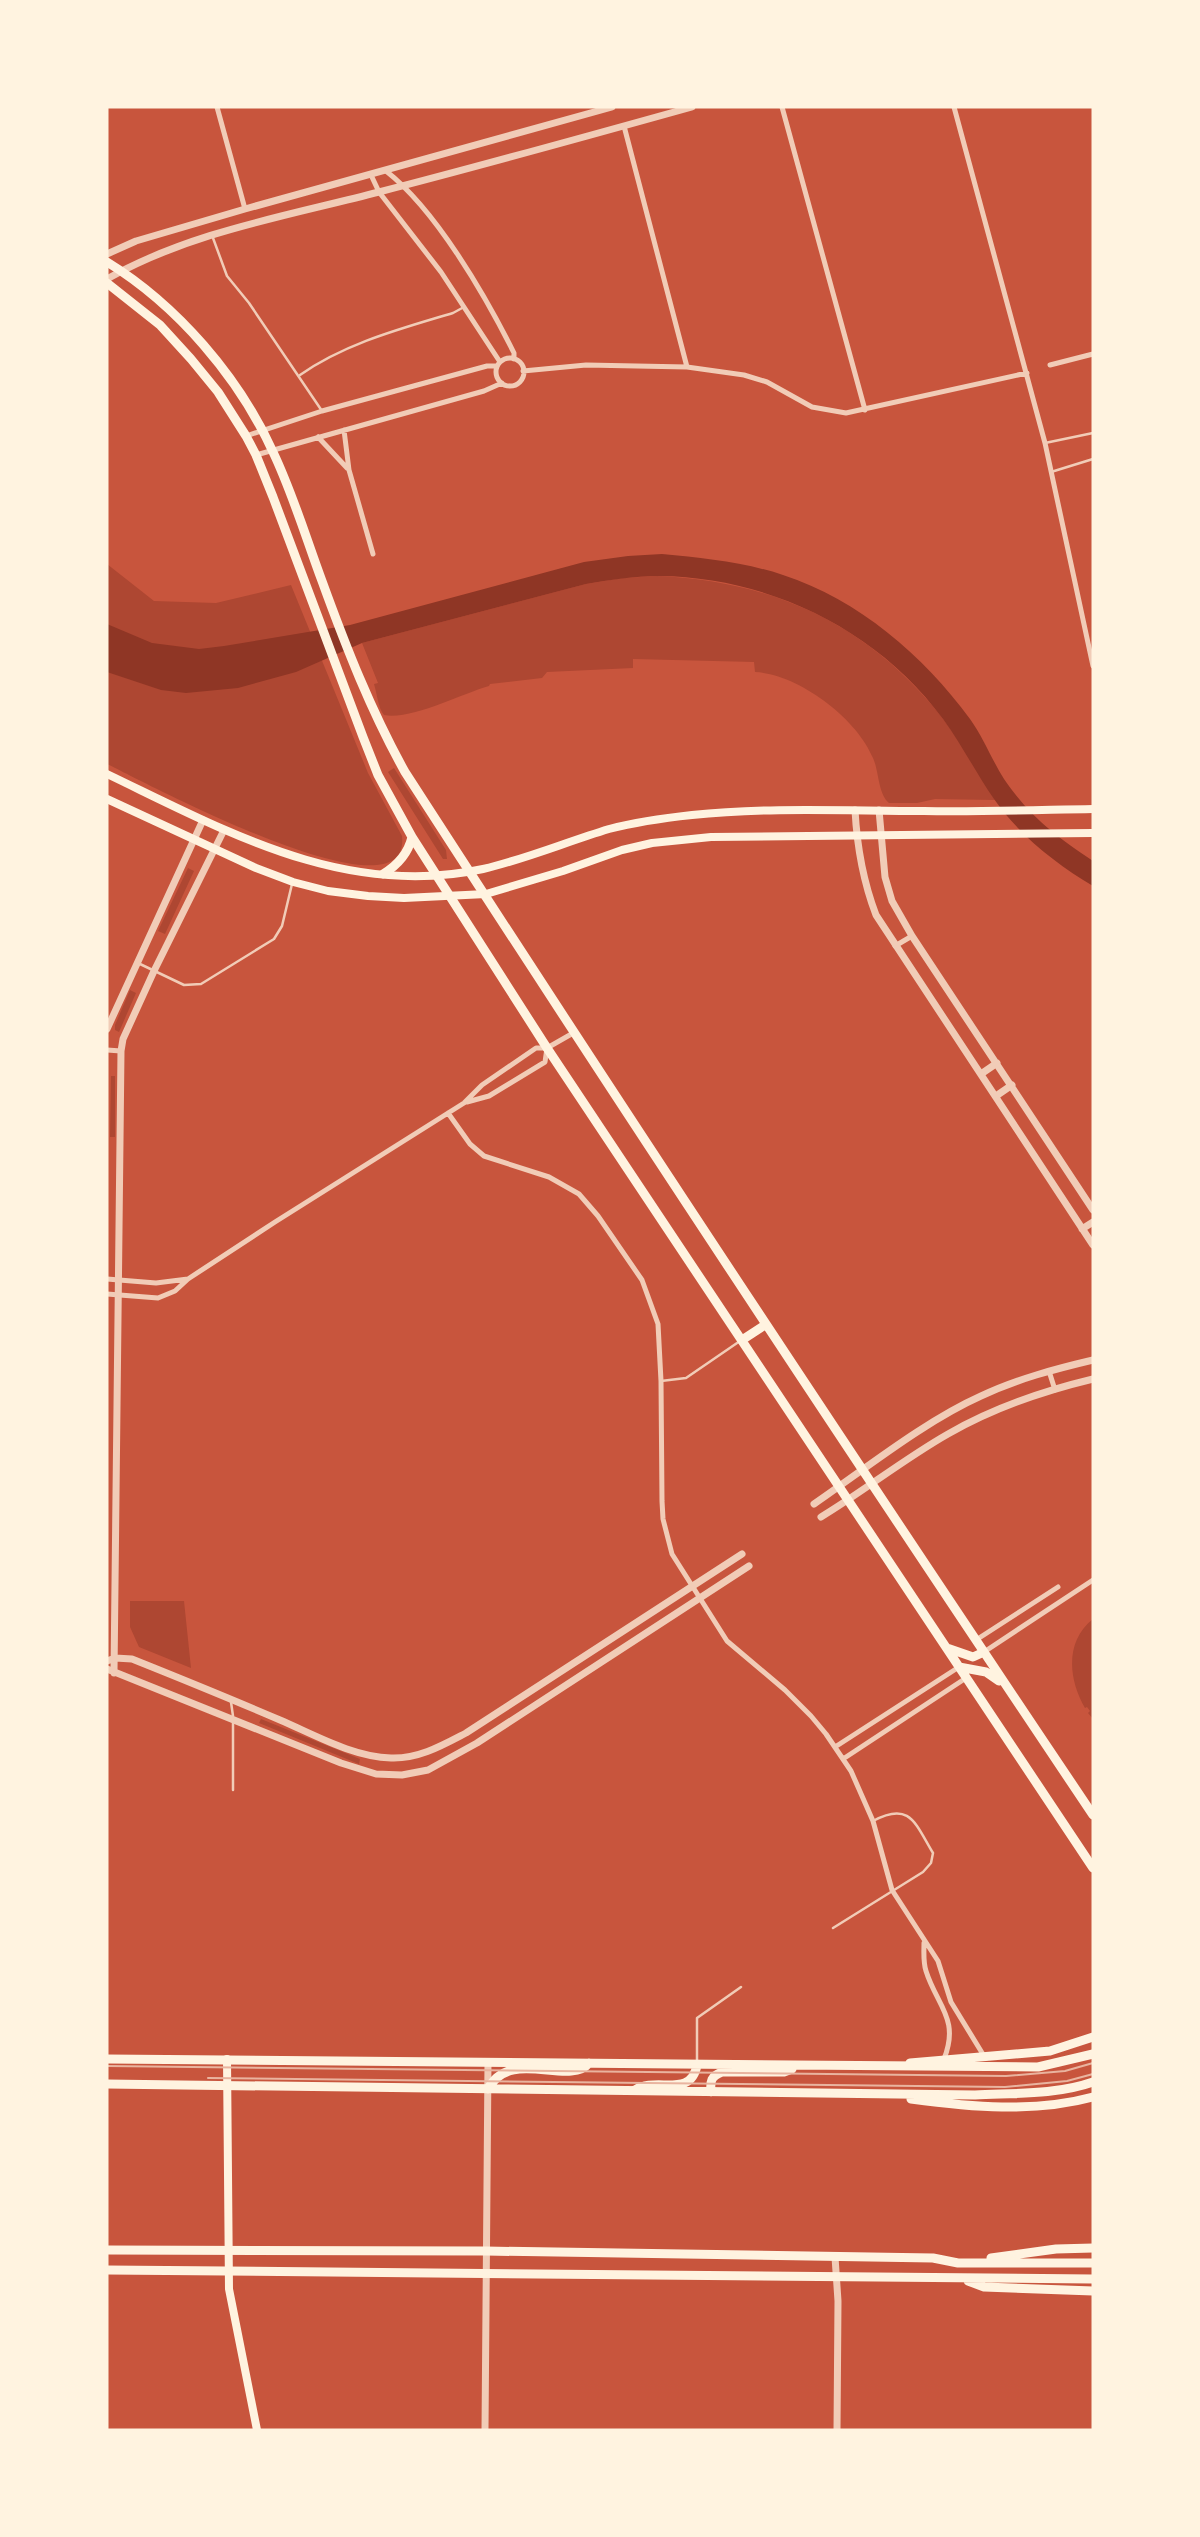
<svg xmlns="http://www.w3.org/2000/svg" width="1200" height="2537" viewBox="0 0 1200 2537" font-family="Montserrat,sans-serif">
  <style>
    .green { fill: #ae4732 }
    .water { fill: #8f3625 }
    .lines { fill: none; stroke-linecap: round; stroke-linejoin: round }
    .service { stroke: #f1ccb7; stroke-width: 2.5 }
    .minor { stroke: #f1ccb7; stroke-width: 5 }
    .tertiary { stroke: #f1ccb7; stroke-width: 7 }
    .secondary { stroke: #fff3e0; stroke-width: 8 }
    .primary { stroke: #fff3e0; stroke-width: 9 }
    .tram { stroke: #e9b49f; stroke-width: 2 }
  </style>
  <rect width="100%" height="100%" fill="#c8553d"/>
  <!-- green -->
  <path class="green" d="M107 564 154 601 216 603 291 585 368 773 402 836C412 927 137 778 107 764Z
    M658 576C773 581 867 624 940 715 961 741 977 772 995 800L935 799 917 803H889C878 794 879 771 873 758 857 718 798 674 755 672L754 662 633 659V668L547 672 542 678 490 684 489 686C461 694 412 720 384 715 378 708 377 693 374 684L378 683 362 643 586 584 623 578Z
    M394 768 446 850 447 859H443L388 772Z
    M188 868 194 871 165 934 158 931Z
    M130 990 136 993 119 1032 115 1030V1025Z
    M111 1076H115V1137H110Z
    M130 1601H184L191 1668 139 1647 130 1627Z
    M1093 1619V1719L1088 1713 1090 1711 1087 1707 1085 1708C1068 1679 1065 1641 1093 1619Z
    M261 1719 360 1759 359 1764 259 1723Z"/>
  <!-- water -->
  <path class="water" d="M662 554C703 558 744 562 783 575 859 600 923 655 970 719 983 737 992 760 1004 779 1030 817 1056 836 1093 861V886C1056 864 1019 835 994 799 976 773 962 745 943 719 878 630 769 577 659 576 634 576 610 580 586 584L362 643 296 672 238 688 186 693 161 690 107 672V624L152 643 199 649 224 646 350 625 584 562 628 556Z"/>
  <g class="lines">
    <!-- service -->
    <path class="service" d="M213 238 227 276 249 303 322 411
      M300 375C346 343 400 329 453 313L464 307
      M1045 443 1093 433
      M1051 472 1093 459
      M140 964 184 985 201 984 274 939 282 926 292 884
      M661 1381 686 1378 740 1341
      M231 1702 233 1716
      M233 1790V1723
      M833 1928 923 1872 931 1863 933 1853C915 1823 910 1801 873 1821
      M697 2063V2018L741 1987"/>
    <!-- minor -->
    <path class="minor" d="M217 107 245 209
      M782 107 865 410
      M954 107 1045 443 1093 666
      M624 126 687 367
      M386 171C436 210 485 295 514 353V359
      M371 175 379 192 441 272 500 362
      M496 372a14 14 0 1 1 28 0a14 14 0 1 1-28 0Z
      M1050 365 1093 354
      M523 371 586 365 687 367 744 375 767 382 812 407 846 413 1027 373
      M344 430 349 470 373 554
      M246 436 322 411 487 366H497
      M318 437 347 468
      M256 455 484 391 502 383
      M895 946 912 936
      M107 1050 121 1051
      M467 1102 489 1096 545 1062 547 1048
      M448 1113 470 1144 484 1156 549 1177 579 1194 598 1216 642 1280 658 1324 661 1381 662 1501 663 1519 672 1554 727 1641 785 1690 811 1716 826 1734 851 1771 873 1821 892 1890 938 1961 951 2002 984 2056
      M107 1279 156 1283 188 1279
      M107 1294 158 1298 175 1291 188 1279 275 1222 464 1103 482 1085 536 1048H547L575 1032
      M1049 1371 1055 1390
      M976 1640 1058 1587
      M984 1652 1093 1580
      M835 1747 959 1667
      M843 1759 966 1678
      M924 1943C924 1952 923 1962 926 1971 937 2006 960 2019 944 2059"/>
    <!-- tertiary -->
    <path class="tertiary" d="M107 254 136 241 245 209 612 107
      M107 279C190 232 287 216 379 192 484 165 588 136 692 107
      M855 810C857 847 863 881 876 915L1093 1245
      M879 810 885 877 892 901 912 936 1093 1210
      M107 1029 203 820
      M981 1074 997 1063
      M996 1096 1012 1085
      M1082 1229 1093 1222
      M814 1504C865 1469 925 1421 981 1396 1017 1379 1055 1369 1093 1360
      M821 1517C864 1491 904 1459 948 1434 993 1408 1043 1391 1093 1379
      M107 1661 115 1658 132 1659C182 1679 231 1699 280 1720 315 1735 353 1757 391 1758 419 1759 443 1745 466 1733L742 1554
      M107 1669 341 1763 376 1774 402 1775 428 1770 477 1743 749 1566
      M114 1673 121 1051 123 1039 154 971 224 830
      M835 2257 838 2301 837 2430
      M485 2430 488 2062"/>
    <!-- secondary -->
    <path class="secondary" d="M107 774C226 831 345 899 483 869 526 859 566 842 609 829 636 822 664 818 692 815 769 807 847 811 924 811 981 812 1037 810 1093 809
      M107 799 256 868 293 882 328 891 368 896 404 898 486 894 563 871 622 850 652 843 711 837 1093 833
      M227 2059 229 2289 257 2430"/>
    <!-- primary -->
    <path class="primary" d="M107 262C177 305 239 377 273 452 293 494 306 538 322 581 346 647 371 711 405 772 631 1122 861 1469 1093 1815
      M107 283 160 325 191 359 218 392 246 436 256 455 273 497 363 737 378 775 412 837 547 1048 1093 1868
      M383 874C398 865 408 854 412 837
      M742 1340 765 1325
      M947 1648 973 1657 984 1652
      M959 1667 986 1672 999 1681
      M107 2059 1038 2067 1093 2054
      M910 2063 1050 2051 1093 2037
      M107 2084 975 2095C1014 2093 1056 2095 1093 2082
      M488 2089C510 2047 569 2087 589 2063
      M635 2090C656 2076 691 2099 697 2065
      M711 2092C710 2081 711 2076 722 2072H784L792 2069
      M911 2099C970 2107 1034 2113 1093 2097
      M107 2250 486 2251 933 2258 958 2263H1093
      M991 2258 1056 2249 1093 2248
      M107 2270 1093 2279
      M968 2281 984 2287 1093 2291"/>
    <!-- tram -->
    <path class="tram" d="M107 2066 1006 2076 1065 2071 1093 2063
      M208 2078 1005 2087 1067 2081 1093 2074"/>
  </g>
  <!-- border -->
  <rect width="1200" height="2537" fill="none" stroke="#fff3e0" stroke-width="217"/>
</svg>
